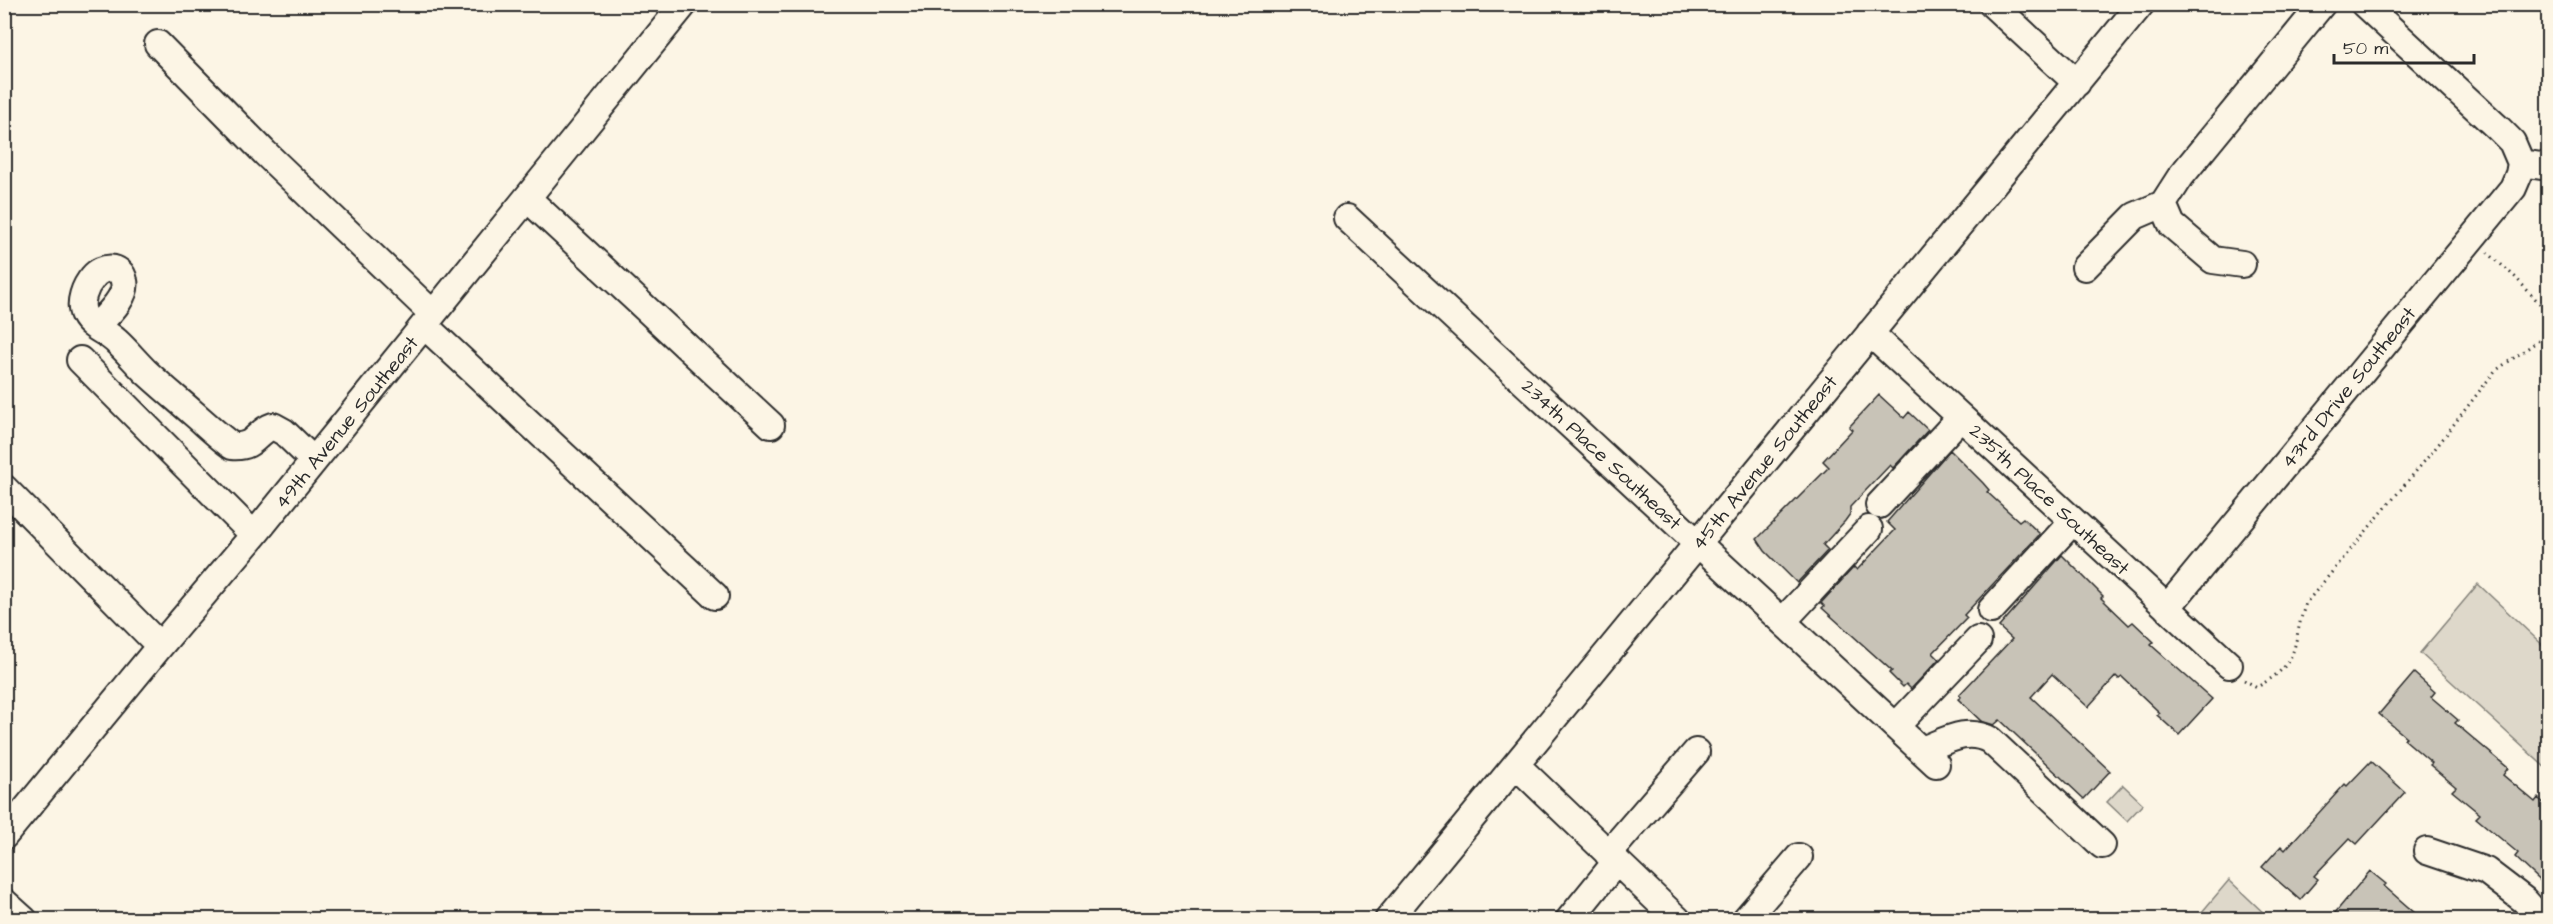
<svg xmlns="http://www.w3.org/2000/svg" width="2553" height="924" viewBox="0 0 2553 924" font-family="'Architects Daughter',sans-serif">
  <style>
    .green { fill: #ded8ca; stroke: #84827a; stroke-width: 1.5 }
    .building { fill: #c8c3b7; stroke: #2b2b2b; stroke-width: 1.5 }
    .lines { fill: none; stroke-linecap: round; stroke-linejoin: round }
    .minor-casing { stroke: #2b2b2b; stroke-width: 30 }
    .path { stroke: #2b2b2b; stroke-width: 3; stroke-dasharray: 1.5 4.5; stroke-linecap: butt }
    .minor { stroke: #fcf5e5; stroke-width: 26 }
    .labels { text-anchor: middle; stroke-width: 6; stroke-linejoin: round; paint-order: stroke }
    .street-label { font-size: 20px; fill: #2b2b2b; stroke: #fcf5e5 }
  </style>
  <rect width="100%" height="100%" fill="#fcf5e5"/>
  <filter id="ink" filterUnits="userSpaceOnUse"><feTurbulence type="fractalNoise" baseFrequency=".0167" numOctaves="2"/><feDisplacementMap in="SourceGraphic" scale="12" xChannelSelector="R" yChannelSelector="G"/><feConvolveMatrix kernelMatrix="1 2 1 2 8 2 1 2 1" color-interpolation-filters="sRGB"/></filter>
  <g filter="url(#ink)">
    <!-- green -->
    <path class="green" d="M2478 584 2548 650V770L2420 653Z
      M2123 785 2143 804 2127 821 2107 802Z
      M2229 880 2270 919H2196Z"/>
    <!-- building -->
    <path class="building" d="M1879 395 1904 418 1909 412 1928 430 1893 468 1890 465 1850 507V514L1845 521 1823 545 1828 550 1797 583 1765 551 1757 539 1829 467 1823 461 1852 430 1849 427Z
      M1950 450 1983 483 1989 490 1987 492 2019 521 2023 518 2040 534 1964 615 1967 618 1933 653 1939 659 1911 689 1906 684 1903 687 1889 673 1892 671 1822 608 1824 606 1821 603 1854 567 1857 570 1895 530 1887 522Z
      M2062 555 2103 596 2101 598 2129 625 2133 622 2154 642 2151 645 2212 699 2179 735 2157 715 2160 713 2122 677 2119 679 2116 676 2088 707 2052 674 2031 697 2110 771 2084 799 2000 720 1994 725 1981 721 1958 699 1961 697 1959 695 2012 639 1999 627Z
      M2414 673 2435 692 2431 697 2458 720 2455 723 2508 768 2503 775 2535 802 2538 798 2548 807V888L2515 857 2518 853 2476 818 2480 814 2452 791 2456 787 2430 765 2432 763 2404 739 2406 737 2379 714Z
      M2371 761 2405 792 2357 844 2350 838 2314 876 2318 879 2300 900 2262 867 2281 846 2285 850 2345 784 2347 786Z
      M2370 871 2386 884 2384 886 2423 920H2329Z"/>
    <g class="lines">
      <!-- minor casing -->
      <g class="minor-casing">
        <path id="minor" d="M1992 4 2077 83
          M2364 4 2499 129 2512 142 2521 163
          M158 44 265 153 433 314
          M2521 163 2548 167
          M527 198 771 425
          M2163 204 2181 176 2322 4
          M2163 204 2172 225 2213 260 2242 264
          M1347 218 1936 764
          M2085 267 2135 216 2163 204
          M424 325 715 596
          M96 327C105 317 128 297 124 281 121 264 102 266 93 277 85 286 78 303 84 315 90 327 107 332 116 341 126 350 135 361 145 371 160 385 177 399 193 413 206 424 218 436 232 446 256 448 255 432 273 426L284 432 314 461
          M1870 333 2229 665
          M80 360 254 535
          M4 488 160 646
          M1879 505 1961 417
          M2167 608 2513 188 2519 174 2521 163
          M1991 610 2073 521
          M1783 621 1869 529
          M1896 726 1978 640
          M1922 750C1946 741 1966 727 1990 740L2102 845
          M1516 765 1678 920
          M4 836 160 646 254 535 684 4
          M2427 851 2486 871 2524 900 2542 920
          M1608 854 1696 752
          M4 902 24 920
          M1388 920 2141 4
          M1569 920 1616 862
          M1745 920 1799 857"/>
      </g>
      <!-- path -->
      <path class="path" d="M2244 680 2257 687C2304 661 2290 646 2306 603L2438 445 2495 371 2538 341 2547 327 2543 307 2515 277 2487 252"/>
      <!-- minor -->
      <use href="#minor" class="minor"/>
    </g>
  </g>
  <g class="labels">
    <!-- street labels -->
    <g class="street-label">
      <text transform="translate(2348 387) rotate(-51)" y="7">43rd Drive Southeast</text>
      <text transform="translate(346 422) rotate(-51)" y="7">49th Avenue Southeast</text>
      <text transform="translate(1602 454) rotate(43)" y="7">234th Place Southeast</text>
      <text transform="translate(1764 462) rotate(-51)" y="7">45th Avenue Southeast</text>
      <text transform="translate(2050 499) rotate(43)" y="7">235th Place Southeast</text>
    </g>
  </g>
  <!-- margin -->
  <rect width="2553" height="924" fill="none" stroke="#fcf5e5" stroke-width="24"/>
  <rect x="12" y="12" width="2529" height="900" fill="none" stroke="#2b2b2b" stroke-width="2" filter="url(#ink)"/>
  <!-- scale -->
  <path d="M2334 54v9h140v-9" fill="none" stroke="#2b2b2b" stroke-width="3"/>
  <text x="2343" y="54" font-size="18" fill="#2b2b2b" stroke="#fcf5e5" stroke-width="4.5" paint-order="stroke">50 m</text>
</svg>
